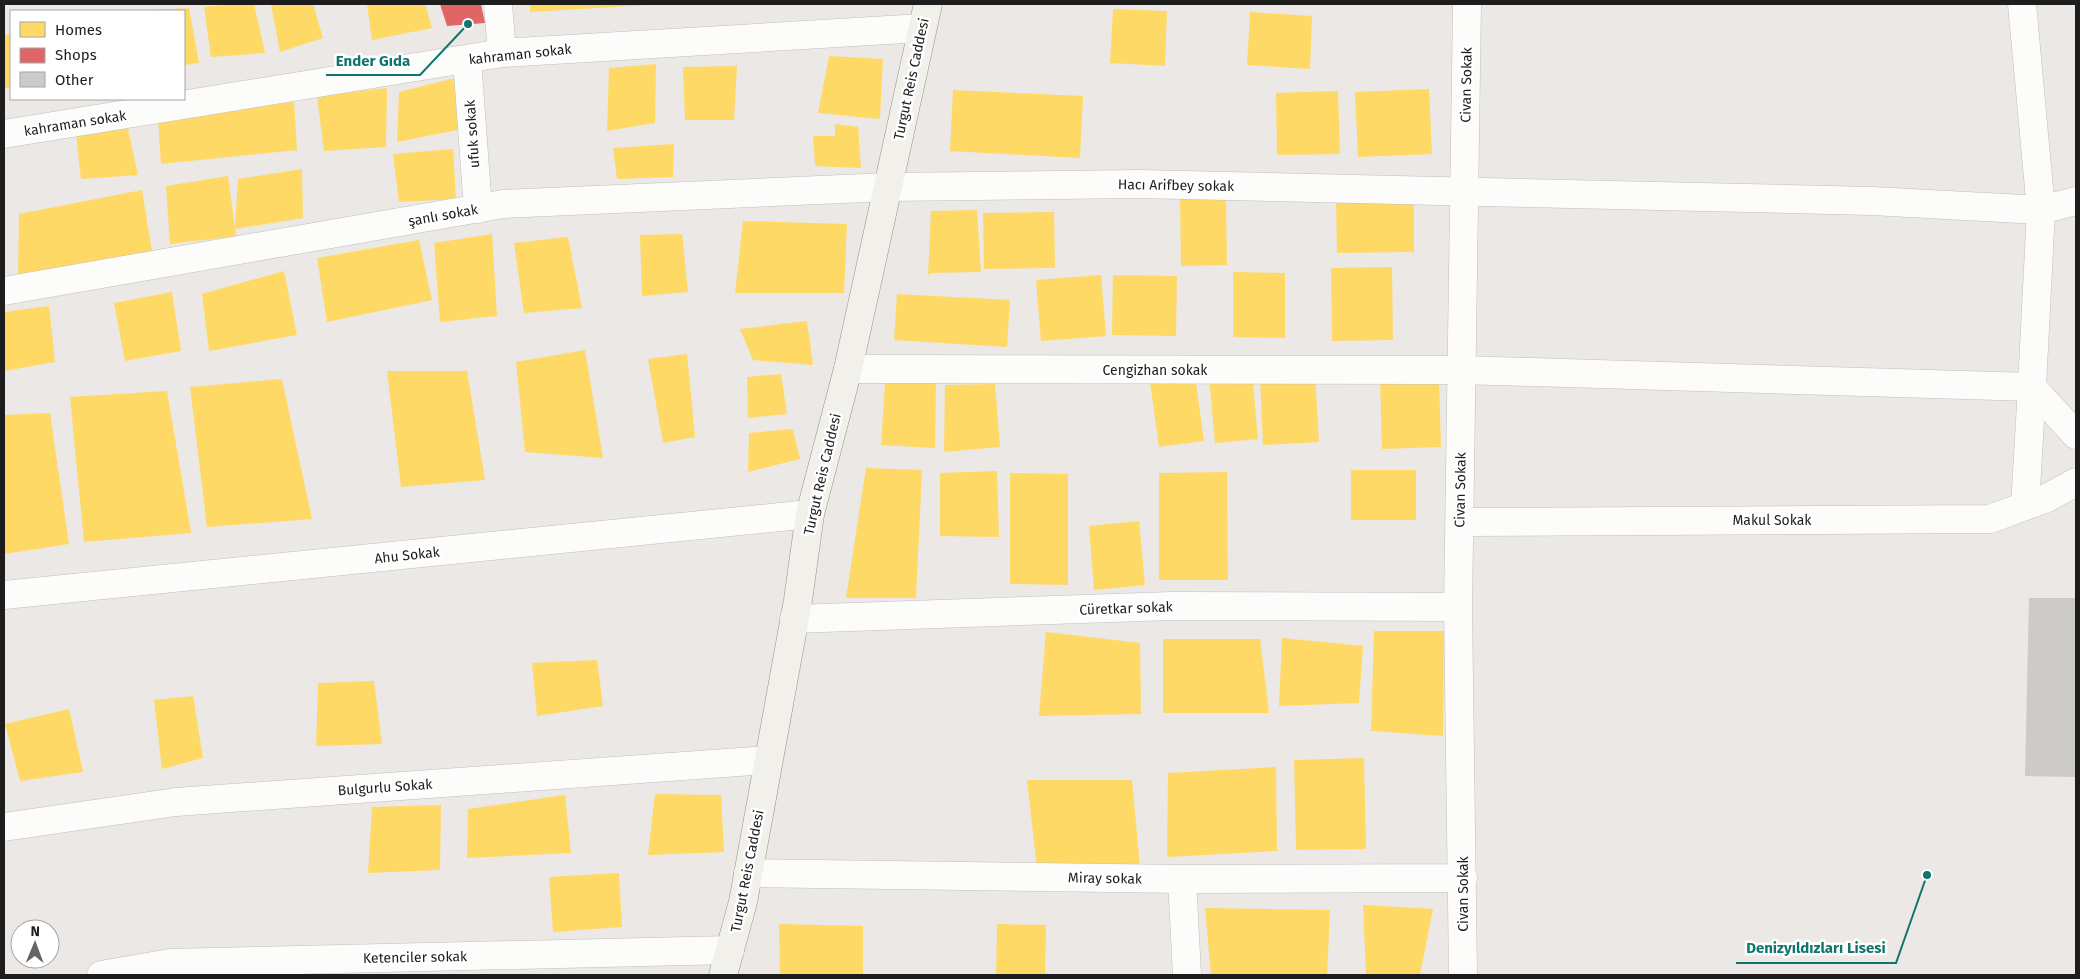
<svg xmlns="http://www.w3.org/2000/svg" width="2080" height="979" viewBox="0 0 2080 979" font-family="'Fira Sans',sans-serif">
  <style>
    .homes { fill: #ffd966 }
    .shops { fill: #e06666 }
    .building { fill: #cdcbc8 }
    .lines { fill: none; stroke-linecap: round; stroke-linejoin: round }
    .street-casing { stroke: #c1bfbe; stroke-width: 29 }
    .secondary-casing { stroke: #929180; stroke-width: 29 }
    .street { stroke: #fcfcfb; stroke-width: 28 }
    .secondary { stroke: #f2f0ea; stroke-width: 28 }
    .labels { text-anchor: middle; stroke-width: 5; stroke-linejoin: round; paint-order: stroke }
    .street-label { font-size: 14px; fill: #1d1d1d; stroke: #fff }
    .leader { fill: none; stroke: #0f766e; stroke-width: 2 }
    .callout-dot { fill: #0f766e; stroke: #fff; stroke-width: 2 }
    .callout-label { font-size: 15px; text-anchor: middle; font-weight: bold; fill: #0f766e; stroke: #fff; stroke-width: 5; stroke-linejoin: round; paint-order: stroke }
  </style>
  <rect width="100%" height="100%" fill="#ebe8e5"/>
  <!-- homes -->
  <path class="homes" d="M232 4H254L265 53 211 57 204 7Z
    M271 4H313L323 38 280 52Z
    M367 4H425L432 28 372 40Z
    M530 4H647V5L530 12Z
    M189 8 199 63 184 65V11H153V10Z
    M1113 9 1167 11 1165 66 1110 63Z
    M1250 12 1312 16 1310 69 1247 65Z
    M11 34V87L4 89V35Z
    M829 56 883 59 880 119 818 113Z
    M656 64 655 123 607 131 609 68Z
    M737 66 734 120H685L683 67Z
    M455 78 462 129 397 142 399 92Z
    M387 88 386 147 324 151 317 96Z
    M1429 89 1432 154 1358 157 1355 92Z
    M953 90 1083 96 1080 158 950 151Z
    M1338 91 1340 154 1277 155 1276 93Z
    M294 102 297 150 161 164 158 119Z
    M127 124 138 175 81 179 76 133Z
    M835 124 858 127 861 168 815 166 813 136H835Z
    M674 144 673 177 617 179 613 148Z
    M453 149 456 199 399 202 393 154Z
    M302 169 303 218 235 229 237 236 170 244 166 186 228 176 235 229 238 179Z
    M142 190 152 252 18 279 19 214Z
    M1180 198H1226L1227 265 1181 266Z
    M1414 199V252L1337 253 1336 200Z
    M977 210 981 272 931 273 928 275 931 211Z
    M1054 212 1055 268 984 269 983 213Z
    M743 221 847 224 844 293H735Z
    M492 234 497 316 440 322 434 243Z
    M682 234 688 292 642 296 640 235Z
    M568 237 582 308 524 313 514 243Z
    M419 240 432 300 327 322 317 258Z
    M1392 267 1393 340 1332 341 1331 268Z
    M284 271 297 335 209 351 202 294Z
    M1233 272 1285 273V338L1233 337Z
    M1101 275 1106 336 1041 341 1036 280Z
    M1113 275 1177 276 1176 336 1112 335Z
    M172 292 181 351 125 361 114 303Z
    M897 294 1010 300 1007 347 894 340Z
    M49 306 55 362 4 371V312Z
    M807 321 813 365 753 360 740 329Z
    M585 350 603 458 525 452 516 362Z
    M687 354 695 437 663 443 648 359Z
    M387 371H467L485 480 401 487Z
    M1252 373 1258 439 1215 443 1209 377Z
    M781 374 787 414 748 418 747 377Z
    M1315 374 1319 442 1263 445 1260 377Z
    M1195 376 1204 441 1159 447 1150 382Z
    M282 379 312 519 207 527 190 387Z
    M1439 379 1441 447 1382 449 1380 381Z
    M885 383H936L935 448 881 445Z
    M995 384 1000 447 944 452 945 385Z
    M167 391 191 533 84 542 70 397Z
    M50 413 69 544 4 554V415Z
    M793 429 800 459 748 472 749 433Z
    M866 468 922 470 916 598H846Z
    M1351 470H1416V520H1351Z
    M997 471 999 537 940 536V473Z
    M1227 472 1228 580H1159V473Z
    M1010 473 1068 474V585L1010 584Z
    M1139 521 1145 585 1094 590 1089 526Z
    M1374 631H1444L1443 736 1371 731Z
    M1046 632 1140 643 1141 714 1039 716Z
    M1282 638 1363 646 1359 703 1279 706Z
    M1163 639H1260L1269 713H1163Z
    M597 660 603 706 537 716 532 663Z
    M374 681 382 744 316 746 318 683Z
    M193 696 203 758 162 769 154 700Z
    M69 709 83 772 20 781 5 724Z
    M1364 758 1366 849 1296 850 1294 760Z
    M1276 767 1277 851 1167 857 1168 773Z
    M1027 780H1132L1140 867 1037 868Z
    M655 794 721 795 724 852 648 855Z
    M565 795 571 853 467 858 468 809Z
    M441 805 440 870 368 873 372 807Z
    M619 873 622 927 553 932 549 877Z
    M1363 905 1433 909 1420 975 1366 974Z
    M1205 908 1330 910 1327 975H1211Z
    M779 924 863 926V975H780Z
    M997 924 1046 925 1045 975H996Z"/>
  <!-- shops -->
  <path class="shops" d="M440 4H481L485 23 447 26Z"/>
  <!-- building -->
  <path class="building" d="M2029 598H2076V777L2025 776Z"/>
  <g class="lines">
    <!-- street casing -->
    <g class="street-casing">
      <path id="street" d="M498 4 502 53
        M2022 4 2041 210 2032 387 2076 435
        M467 59 478 209
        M4 134 502 53 922 28
        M4 291 503 204 888 187 1138 184 1872 201 2041 210 2076 201
        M848 369 1462 370 2032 387 2025 506
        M1460 522 1990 519 2047 498 2076 482
        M4 595 810 514
        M794 619 1172 606 1458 607
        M4 827 176 802 768 760
        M748 873 1182 879 1463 878
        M1182 879 1187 975
        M101 975 170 963 730 950
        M1463 975 1458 607 1467 4"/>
    </g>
    <!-- secondary casing -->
    <g class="secondary-casing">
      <path id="secondary" d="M723 975 743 902 798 600 810 514 848 369 928 4"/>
    </g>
    <!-- street -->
    <use href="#street" class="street"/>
    <!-- secondary -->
    <use href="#secondary" class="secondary"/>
  </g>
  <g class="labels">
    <!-- street labels -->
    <g class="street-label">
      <text transform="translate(520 54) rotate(-6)" y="5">kahraman sokak</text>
      <text transform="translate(911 79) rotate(-78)" y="5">Turgut Reis Caddesi</text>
      <text transform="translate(1466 85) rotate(-89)" y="5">Civan Sokak</text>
      <text transform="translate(75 123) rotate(-9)" y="5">kahraman sokak</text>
      <text transform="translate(472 134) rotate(-94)" y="5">ufuk sokak</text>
      <text transform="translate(1176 185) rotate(1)" y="5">Hacı Arifbey sokak</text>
      <text transform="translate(443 215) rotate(-10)" y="5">şanlı sokak</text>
      <text x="1155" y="375">Cengizhan sokak</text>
      <text transform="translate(822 474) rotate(-77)" y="5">Turgut Reis Caddesi</text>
      <text transform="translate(1460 490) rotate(-89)" y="5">Civan Sokak</text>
      <text x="1772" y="525">Makul Sokak</text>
      <text transform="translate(407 555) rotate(-6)" y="5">Ahu Sokak</text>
      <text transform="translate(1126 608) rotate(-2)" y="5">Cüretkar sokak</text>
      <text transform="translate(385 787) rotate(-4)" y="5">Bulgurlu Sokak</text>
      <text transform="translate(747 871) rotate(-79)" y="5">Turgut Reis Caddesi</text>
      <text transform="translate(1105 878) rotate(1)" y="5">Miray sokak</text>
      <text transform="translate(1463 894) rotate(-90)" y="5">Civan Sokak</text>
      <text transform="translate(415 957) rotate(-1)" y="5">Ketenciler sokak</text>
    </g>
  </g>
  <!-- callouts -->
  <path class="leader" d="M468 24L420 75H326M1927 875L1896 963H1736"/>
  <g class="callout-dot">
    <circle cx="468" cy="24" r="5"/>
    <circle cx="1927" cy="875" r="5"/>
  </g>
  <g class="callout-label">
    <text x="373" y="66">Ender Gıda</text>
    <text x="1816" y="953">Denizyıldızları Lisesi</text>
  </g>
  <!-- border -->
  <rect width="2080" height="979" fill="none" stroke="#1d1d1d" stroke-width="10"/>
  <!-- legend -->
  <rect x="10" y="10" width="175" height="90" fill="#ffffff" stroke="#a5a5a5"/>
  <rect x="20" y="22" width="25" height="15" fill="#ffd966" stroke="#a5a5a5"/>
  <text x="55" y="35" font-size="15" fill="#1d1d1d">Homes</text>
  <rect x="20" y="48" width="25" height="15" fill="#e06666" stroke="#a5a5a5"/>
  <text x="55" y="60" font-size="15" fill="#1d1d1d">Shops</text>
  <rect x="20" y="72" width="25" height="15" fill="#cdcbc8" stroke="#a5a5a5"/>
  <text x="55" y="85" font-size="15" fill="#1d1d1d">Other</text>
  <!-- north arrow -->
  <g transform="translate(35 944) rotate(1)"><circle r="24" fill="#ffffff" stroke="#a5a5a5"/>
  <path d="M0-4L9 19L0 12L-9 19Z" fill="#656463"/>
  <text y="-8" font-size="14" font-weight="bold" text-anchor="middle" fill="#1d1d1d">N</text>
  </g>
</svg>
